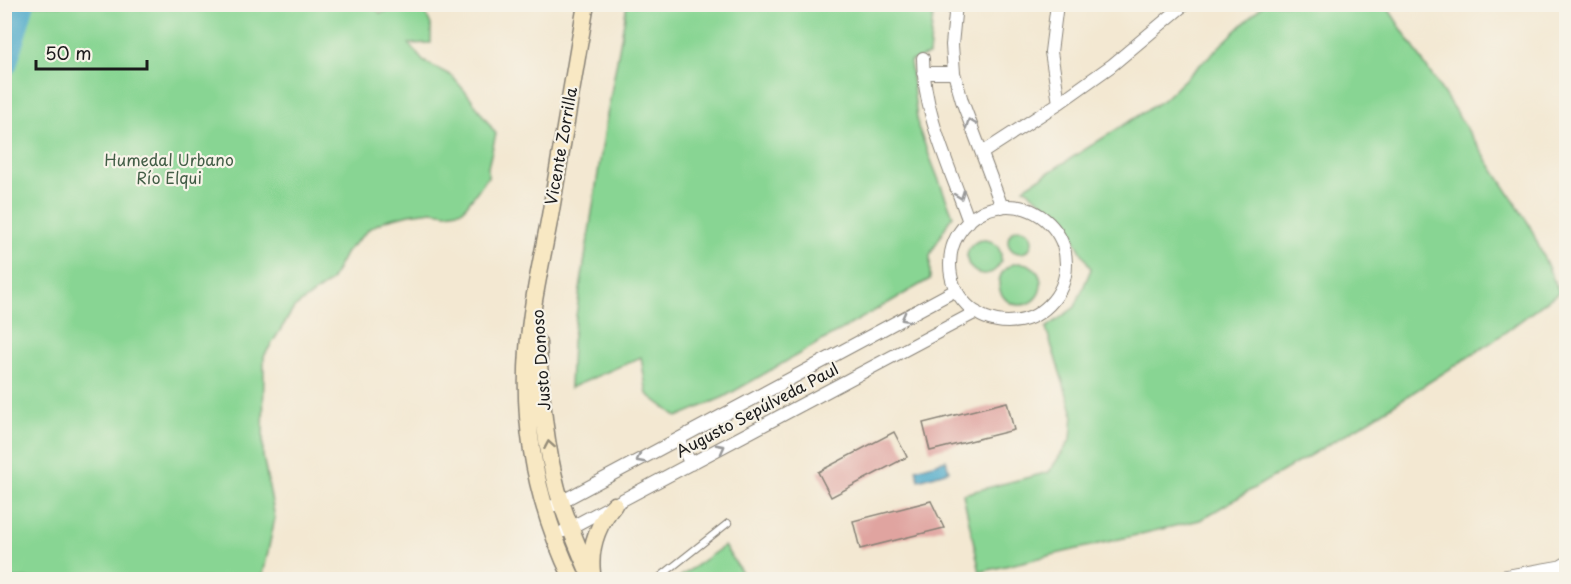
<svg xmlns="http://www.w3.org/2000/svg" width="1571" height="584" viewBox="0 0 1571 584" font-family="'Playpen Sans',sans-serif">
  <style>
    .green { fill: #88d593; stroke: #527858; stroke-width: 1.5 }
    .water { fill: #4ba9c9; stroke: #346272; stroke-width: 1.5 }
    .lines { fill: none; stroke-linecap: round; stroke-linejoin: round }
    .river { stroke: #4ba9c9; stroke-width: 27 }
    .building { fill: #e0a4a0 }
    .service-casing { stroke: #888277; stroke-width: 8 }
    .minor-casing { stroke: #888277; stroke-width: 14 }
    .tertiary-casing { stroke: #888277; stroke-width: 17 }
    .secondary-casing { stroke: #888277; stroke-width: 19 }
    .service { stroke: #fff; stroke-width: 6 }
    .minor { stroke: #fff; stroke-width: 12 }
    .tertiary { stroke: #fff; stroke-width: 15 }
    .secondary { stroke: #f8e8c3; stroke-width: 16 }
    .oneway { stroke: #999 }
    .oneway2 { stroke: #958c78 }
    .labels { text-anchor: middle; stroke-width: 4.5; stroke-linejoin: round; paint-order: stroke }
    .street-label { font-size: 16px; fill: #1c1c1c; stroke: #f7f3e8 }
    .park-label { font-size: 16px; fill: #425d46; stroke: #f7f3e8 }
  </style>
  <rect width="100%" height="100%" fill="#f7f3e8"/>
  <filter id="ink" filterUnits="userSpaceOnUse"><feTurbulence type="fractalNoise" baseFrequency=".0167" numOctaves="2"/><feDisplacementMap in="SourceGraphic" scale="12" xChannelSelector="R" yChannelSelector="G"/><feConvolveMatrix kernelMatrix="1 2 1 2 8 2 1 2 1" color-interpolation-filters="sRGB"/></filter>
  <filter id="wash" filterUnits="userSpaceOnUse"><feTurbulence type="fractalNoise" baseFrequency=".008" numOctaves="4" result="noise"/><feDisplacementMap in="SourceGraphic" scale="24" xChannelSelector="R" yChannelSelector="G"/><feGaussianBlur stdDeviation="1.35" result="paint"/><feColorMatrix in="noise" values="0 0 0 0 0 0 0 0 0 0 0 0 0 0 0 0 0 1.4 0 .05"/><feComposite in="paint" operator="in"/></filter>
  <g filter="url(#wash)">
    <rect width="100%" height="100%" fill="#f3e8d2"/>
    <!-- green -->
    <path class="green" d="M1264 4 1386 5 1529 224 1559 292 1492 342 1370 420 1200 520 980 572 963 494 1049 472 1071 439 1073 414 1046 328 1075 307 1091 269 1060 215 1024 188 1163 100Z
      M373 5 380 13 411 5H422L431 25V43L409 44 423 61 452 76 470 97 496 134 488 167V177L463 210 447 213 432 211 409 214 386 220 370 228 346 252 331 281 294 308 264 356 263 456 275 518 263 575V579H5V5Z
      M627 5H934L929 55 910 61 918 127 953 216 950 219 930 255V279L724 397 677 417 647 394 641 357 570 388 572 342 607 115Z
      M1008 241a12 12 0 1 1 24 0a12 12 0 1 1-24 0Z
      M967 257a17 17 0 1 1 34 0a17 17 0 1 1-34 0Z
      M999 284a21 21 0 1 1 42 0a21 21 0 1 1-42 0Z
      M724 546 743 574 735 579H677Z"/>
    <!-- water -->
    <path class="water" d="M946 460 949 471 919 480 916 469Z"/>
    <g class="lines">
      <!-- river -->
      <path class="river" d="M4 63 21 4"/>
    </g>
    <g id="blocks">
      <!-- building -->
      <path class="building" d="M1007 402 1014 430 930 451 923 423Z
        M894 432 907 457 831 497 818 472Z
        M931 501 944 528 860 549 853 521Z"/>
    </g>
  </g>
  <g filter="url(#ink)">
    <use href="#blocks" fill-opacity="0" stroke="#888277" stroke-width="1.5"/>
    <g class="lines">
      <!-- service casing -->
      <g class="service-casing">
        <path id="service" d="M656 580 728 523"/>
      </g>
      <!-- minor casing -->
      <g class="minor-casing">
        <path id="minor" d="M956 4 952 45 954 73 962 101 1002 207
          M1057 4 1051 52 1059 103
          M923 58C923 114 951 170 969 222
          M923 73H954
          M982 153 1059 103 1111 66 1185 4
          M950 264a58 58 0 1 1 116 0a58 58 0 1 1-116 0Z
          M678 439 691 464
          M555 505 956 290
          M564 531 976 312"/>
      </g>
      <!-- tertiary casing -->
      <g class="tertiary-casing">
        <path id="tertiary" d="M1501 580 1504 578 1561 568 1566 565"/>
      </g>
      <!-- secondary casing -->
      <g class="secondary-casing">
        <path id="secondary" d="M538 343C540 392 545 443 557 489 566 520 579 550 592 580
          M592 573C589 547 598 524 614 505
          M573 580C538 508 522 431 528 350 531 305 542 260 550 216 562 145 574 75 586 4"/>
      </g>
      <!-- service -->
      <use href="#service" class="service"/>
      <!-- minor -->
      <use href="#minor" class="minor"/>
      <!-- tertiary -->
      <use href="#tertiary" class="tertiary"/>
      <!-- secondary -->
      <use href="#secondary" class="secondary"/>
    </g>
    <!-- one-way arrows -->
    <defs><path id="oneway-chevron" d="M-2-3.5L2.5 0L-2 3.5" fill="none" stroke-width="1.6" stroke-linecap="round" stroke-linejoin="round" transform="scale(1.5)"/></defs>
    <g class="oneway">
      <use href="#oneway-chevron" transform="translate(970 123) rotate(-111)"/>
      <use href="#oneway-chevron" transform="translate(960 195) rotate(70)"/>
      <use href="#oneway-chevron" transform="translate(905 318) rotate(152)"/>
      <use href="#oneway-chevron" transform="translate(721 448) rotate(-28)"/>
      <use href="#oneway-chevron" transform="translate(640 459) rotate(152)"/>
    </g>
    <use class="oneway2" href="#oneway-chevron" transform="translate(549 445) rotate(-100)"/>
  </g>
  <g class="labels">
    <!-- street labels -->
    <g class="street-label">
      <text transform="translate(561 146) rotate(-80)" y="6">Vicente Zorrilla</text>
      <text transform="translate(541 360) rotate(-94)" y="6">Justo Donoso</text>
      <text transform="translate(757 410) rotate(-28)" y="6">Augusto Sepúlveda Paul</text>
    </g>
    <!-- park labels -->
    <g class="park-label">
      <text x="169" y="166">Humedal Urbano<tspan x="169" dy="18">Río Elqui</tspan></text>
    </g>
  </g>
  <!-- margin -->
  <rect width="1571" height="584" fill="none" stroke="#f7f3e8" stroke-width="24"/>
  <!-- scale -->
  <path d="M36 60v9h111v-9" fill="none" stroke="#1c1c1c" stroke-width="3"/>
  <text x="45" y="60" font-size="18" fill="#1c1c1c" stroke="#f7f3e8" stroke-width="4.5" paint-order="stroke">50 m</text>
</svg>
